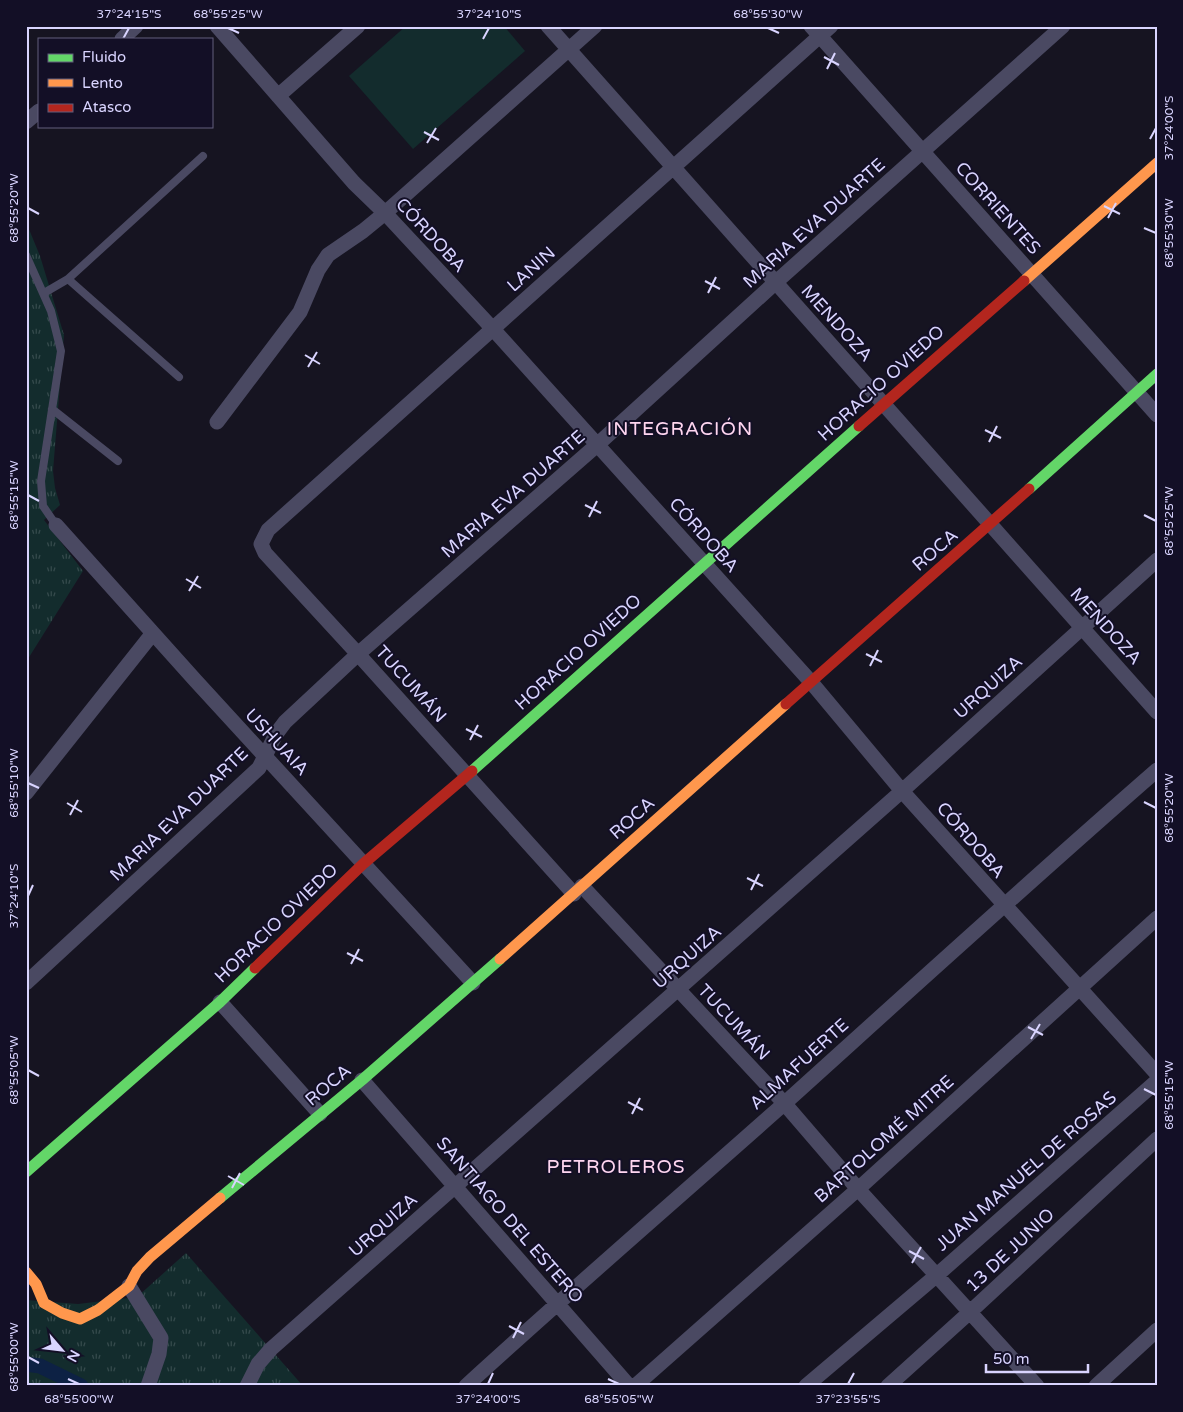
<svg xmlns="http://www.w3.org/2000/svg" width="1183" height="1412" viewBox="0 0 1183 1412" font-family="'Varela Round',sans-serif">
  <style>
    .grass { fill: url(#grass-tufts) }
    .garden { fill: #132c2d }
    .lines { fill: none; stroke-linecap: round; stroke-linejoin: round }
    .canal { stroke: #0d2144; stroke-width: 15 }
    .lane { stroke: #4a4962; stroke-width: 8 }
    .street { stroke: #4a4962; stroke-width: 15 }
    .fast { stroke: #63d668; stroke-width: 11 }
    .slow { stroke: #ff974d; stroke-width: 11 }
    .jam { stroke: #b3261e; stroke-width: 11 }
    .ticks { fill: none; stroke: #d9d4ff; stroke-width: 2 }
    .labels { text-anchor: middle; stroke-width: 4; stroke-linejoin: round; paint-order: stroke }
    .street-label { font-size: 18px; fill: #d9d4ff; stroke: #130f26 }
    .neighbourhood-label { font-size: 19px; letter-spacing: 1px; fill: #ffd6f0; stroke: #130f26 }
    .neatline { fill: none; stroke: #d9d4ff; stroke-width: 2 }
    .ticks-label { font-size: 12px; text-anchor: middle; fill: #d9d4ff }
  </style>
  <defs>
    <pattern id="grass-tufts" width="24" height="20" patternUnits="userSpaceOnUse" patternTransform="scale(1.25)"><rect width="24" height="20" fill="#132c2d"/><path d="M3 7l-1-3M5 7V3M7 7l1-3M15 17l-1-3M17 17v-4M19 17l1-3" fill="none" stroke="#354a4c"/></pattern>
  </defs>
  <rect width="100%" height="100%" fill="#161421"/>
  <!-- grass -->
  <path class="grass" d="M26 222 40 256 64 335 53 471 55 488 60 505 44 520 83 571 26 662Z
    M186 1253 303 1386H26V1300L78 1304 137 1297Z"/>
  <!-- garden -->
  <path class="garden" d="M406 26H504L525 51 413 149 349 76Z"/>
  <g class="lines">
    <!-- canal -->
    <path class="canal" d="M26 1364 40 1366 81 1386"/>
    <!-- lane -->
    <path class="lane" d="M26 255 51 311 61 351 41 481 43 506 56 525
      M68 279 179 377
      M44 293 68 279 203 156
      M52 409 118 461"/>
    <!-- street -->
    <path class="street" d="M217 26 354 183 385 213 493 329 811 682 902 791 1157 1074
      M548 26 1157 712
      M811 26 1157 415
      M122 39 136 26
      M278 96 358 26
      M26 122 39 111
      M217 422 300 312 318 270 328 255 363 231 385 213 595 26
      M56 525 195 680 473 983
      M26 793 153 633
      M582 886 784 1103 858 1189 1037 1386
      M574 894 358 654 265 553 261 544 268 530 831 26
      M26 983 259 768 276 734 285 722 358 654 597 445 776 282 1063 26
      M220 1002 320 1114
      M362 1080 629 1386
      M129 1286 161 1338 159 1354 148 1386
      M247 1386 258 1364 271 1349 902 791 1157 560
      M466 1386C571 1290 679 1197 786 1102 909 991 1032 879 1157 770
      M635 1386 858 1189 1157 918
      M806 1386 937 1275 1157 1081
      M888 1386 970 1312 1157 1139
      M1096 1386 1157 1330"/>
    <!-- fast -->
    <path class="fast" d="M1029 489 1157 374
      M472 771 859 426
      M26 1172 220 1002 255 968
      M220 1198 362 1080 500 959"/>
    <!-- slow -->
    <path class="slow" d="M1024 281 1157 163
      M500 959 786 704
      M26 1272 36 1284 44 1303 62 1313 80 1319 98 1310 129 1286 137 1271 150 1257 220 1198"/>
    <!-- jam -->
    <path class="jam" d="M859 426 1024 281
      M786 704 1029 489
      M255 968 363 864 472 771"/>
  </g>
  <!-- ticks -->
  <path class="ticks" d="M228 28 239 33M768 28 779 33M123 39 129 28M483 39 489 28M824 57 839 65M827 69 835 53M424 132 439 140M1150 139 1156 128M427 143 436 128M1104 206 1120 214M28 208 39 214M1108 218 1116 203M1144 228 1156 233M705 281 720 289M708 293 716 277M305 355 320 364M308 367 317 352M985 430 1001 438M989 442 997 426M28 495 39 501M585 505 601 513M1144 515 1156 521M589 517 597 501M186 579 201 588M189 591 198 576M866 654 882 662M870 666 878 650M466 729 482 737M470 740 478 725M28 783 39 788M1144 802 1156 808M67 803 82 812M70 815 78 800M747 878 763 886M751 890 759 874M28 896 33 885M347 953 363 961M351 964 359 949M1028 1027 1043 1035M1031 1039 1040 1024M28 1070 39 1076M1144 1089 1156 1095M628 1102 643 1110M632 1114 640 1098M228 1176 244 1185M232 1188 240 1173M909 1251 924 1259M912 1263 921 1247M509 1326 524 1334M513 1338 521 1322M28 1357 39 1363M68 1379 79 1384M608 1379 619 1384M488 1384 493 1373M848 1384 854 1373"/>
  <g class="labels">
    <!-- street labels -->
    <g class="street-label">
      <text transform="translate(998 208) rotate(48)" y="6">CORRIENTES</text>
      <text transform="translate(814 223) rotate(-42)" y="6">MARIA EVA DUARTE</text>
      <text transform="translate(431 235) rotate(47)" y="6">CÓRDOBA</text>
      <text transform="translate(531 269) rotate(-42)" y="6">LANIN</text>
      <text transform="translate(837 323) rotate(48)" y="6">MENDOZA</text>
      <text transform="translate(881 383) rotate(-42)" y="6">HORACIO OVIEDO</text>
      <text transform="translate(513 494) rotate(-41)" y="6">MARIA EVA DUARTE</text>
      <text transform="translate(704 535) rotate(48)" y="6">CÓRDOBA</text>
      <text transform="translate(935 550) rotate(-41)" y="6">ROCA</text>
      <text transform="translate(1106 626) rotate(48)" y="6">MENDOZA</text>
      <text transform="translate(578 652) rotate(-42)" y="6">HORACIO OVIEDO</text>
      <text transform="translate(411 684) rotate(48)" y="6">TUCUMÁN</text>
      <text transform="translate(988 687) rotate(-42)" y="6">URQUIZA</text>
      <text transform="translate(277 742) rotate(47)" y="6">USHUAIA</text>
      <text transform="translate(179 814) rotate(-44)" y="6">MARIA EVA DUARTE</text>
      <text transform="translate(632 818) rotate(-42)" y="6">ROCA</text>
      <text transform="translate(971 840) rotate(49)" y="6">CÓRDOBA</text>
      <text transform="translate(276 923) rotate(-44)" y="6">HORACIO OVIEDO</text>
      <text transform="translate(687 957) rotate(-42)" y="6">URQUIZA</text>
      <text transform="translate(734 1022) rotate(47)" y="6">TUCUMÁN</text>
      <text transform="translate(799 1064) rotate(-42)" y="6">ALMAFUERTE</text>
      <text transform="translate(328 1085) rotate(-40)" y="6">ROCA</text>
      <text transform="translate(884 1139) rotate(-42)" y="6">BARTOLOMÉ MITRE</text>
      <text transform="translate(1026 1171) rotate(-41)" y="6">JUAN MANUEL DE ROSAS</text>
      <text transform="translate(510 1220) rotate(49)" y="6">SANTIAGO DEL ESTERO</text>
      <text transform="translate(383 1225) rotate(-42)" y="6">URQUIZA</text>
      <text transform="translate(1010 1250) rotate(-43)" y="6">13 DE JUNIO</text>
    </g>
    <!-- neighbourhood labels -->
    <g class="neighbourhood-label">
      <text x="680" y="435">INTEGRACIÓN</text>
      <text x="616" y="1173">PETROLEROS</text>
    </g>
  </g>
  <!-- border -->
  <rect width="1183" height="1412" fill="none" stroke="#130f26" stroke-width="55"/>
  <!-- legend -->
  <rect x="38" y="38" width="175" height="90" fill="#130f26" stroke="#625e7d"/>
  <rect x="48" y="54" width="25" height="8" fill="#63d668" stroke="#625e7d"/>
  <text x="82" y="62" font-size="15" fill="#d9d4ff">Fluido</text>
  <rect x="48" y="79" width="25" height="8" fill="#ff974d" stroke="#625e7d"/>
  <text x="82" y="88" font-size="15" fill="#d9d4ff">Lento</text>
  <rect x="48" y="104" width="25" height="8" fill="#b3261e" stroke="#625e7d"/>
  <text x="82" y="112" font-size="15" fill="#d9d4ff">Atasco</text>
  <!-- north arrow -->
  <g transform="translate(62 1350) rotate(118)" stroke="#130f26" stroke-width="4" paint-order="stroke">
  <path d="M0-4L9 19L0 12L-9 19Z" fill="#d9d4ff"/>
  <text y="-8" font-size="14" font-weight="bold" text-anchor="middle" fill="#d9d4ff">N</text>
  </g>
  <!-- scale -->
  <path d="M986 1364v8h102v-8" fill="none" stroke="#d9d4ff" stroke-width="2.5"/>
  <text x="993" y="1364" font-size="15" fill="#d9d4ff" stroke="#130f26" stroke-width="4" paint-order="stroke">50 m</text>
  <rect x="28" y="28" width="1128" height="1356" class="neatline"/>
  <g class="ticks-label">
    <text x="129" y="18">37°24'15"S</text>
    <text x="228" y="18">68°55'25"W</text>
    <text x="489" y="18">37°24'10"S</text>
    <text x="768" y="18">68°55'30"W</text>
    <text transform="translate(1169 128) rotate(-90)" y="4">37°24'00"S</text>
    <text transform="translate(14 208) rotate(-90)" y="4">68°55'20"W</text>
    <text transform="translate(1169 233) rotate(-90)" y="4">68°55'30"W</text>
    <text transform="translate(14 495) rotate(-90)" y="4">68°55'15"W</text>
    <text transform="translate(1169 521) rotate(-90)" y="4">68°55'25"W</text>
    <text transform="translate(14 783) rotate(-90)" y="4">68°55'10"W</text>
    <text transform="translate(1169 808) rotate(-90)" y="4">68°55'20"W</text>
    <text transform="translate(14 896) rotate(-90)" y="4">37°24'10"S</text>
    <text transform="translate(14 1070) rotate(-90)" y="4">68°55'05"W</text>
    <text transform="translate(1169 1095) rotate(-90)" y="4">68°55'15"W</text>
    <text transform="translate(14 1357) rotate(-90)" y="4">68°55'00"W</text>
    <text x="79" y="1403">68°55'00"W</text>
    <text x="488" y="1403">37°24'00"S</text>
    <text x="619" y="1403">68°55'05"W</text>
    <text x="848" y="1403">37°23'55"S</text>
  </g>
</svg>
